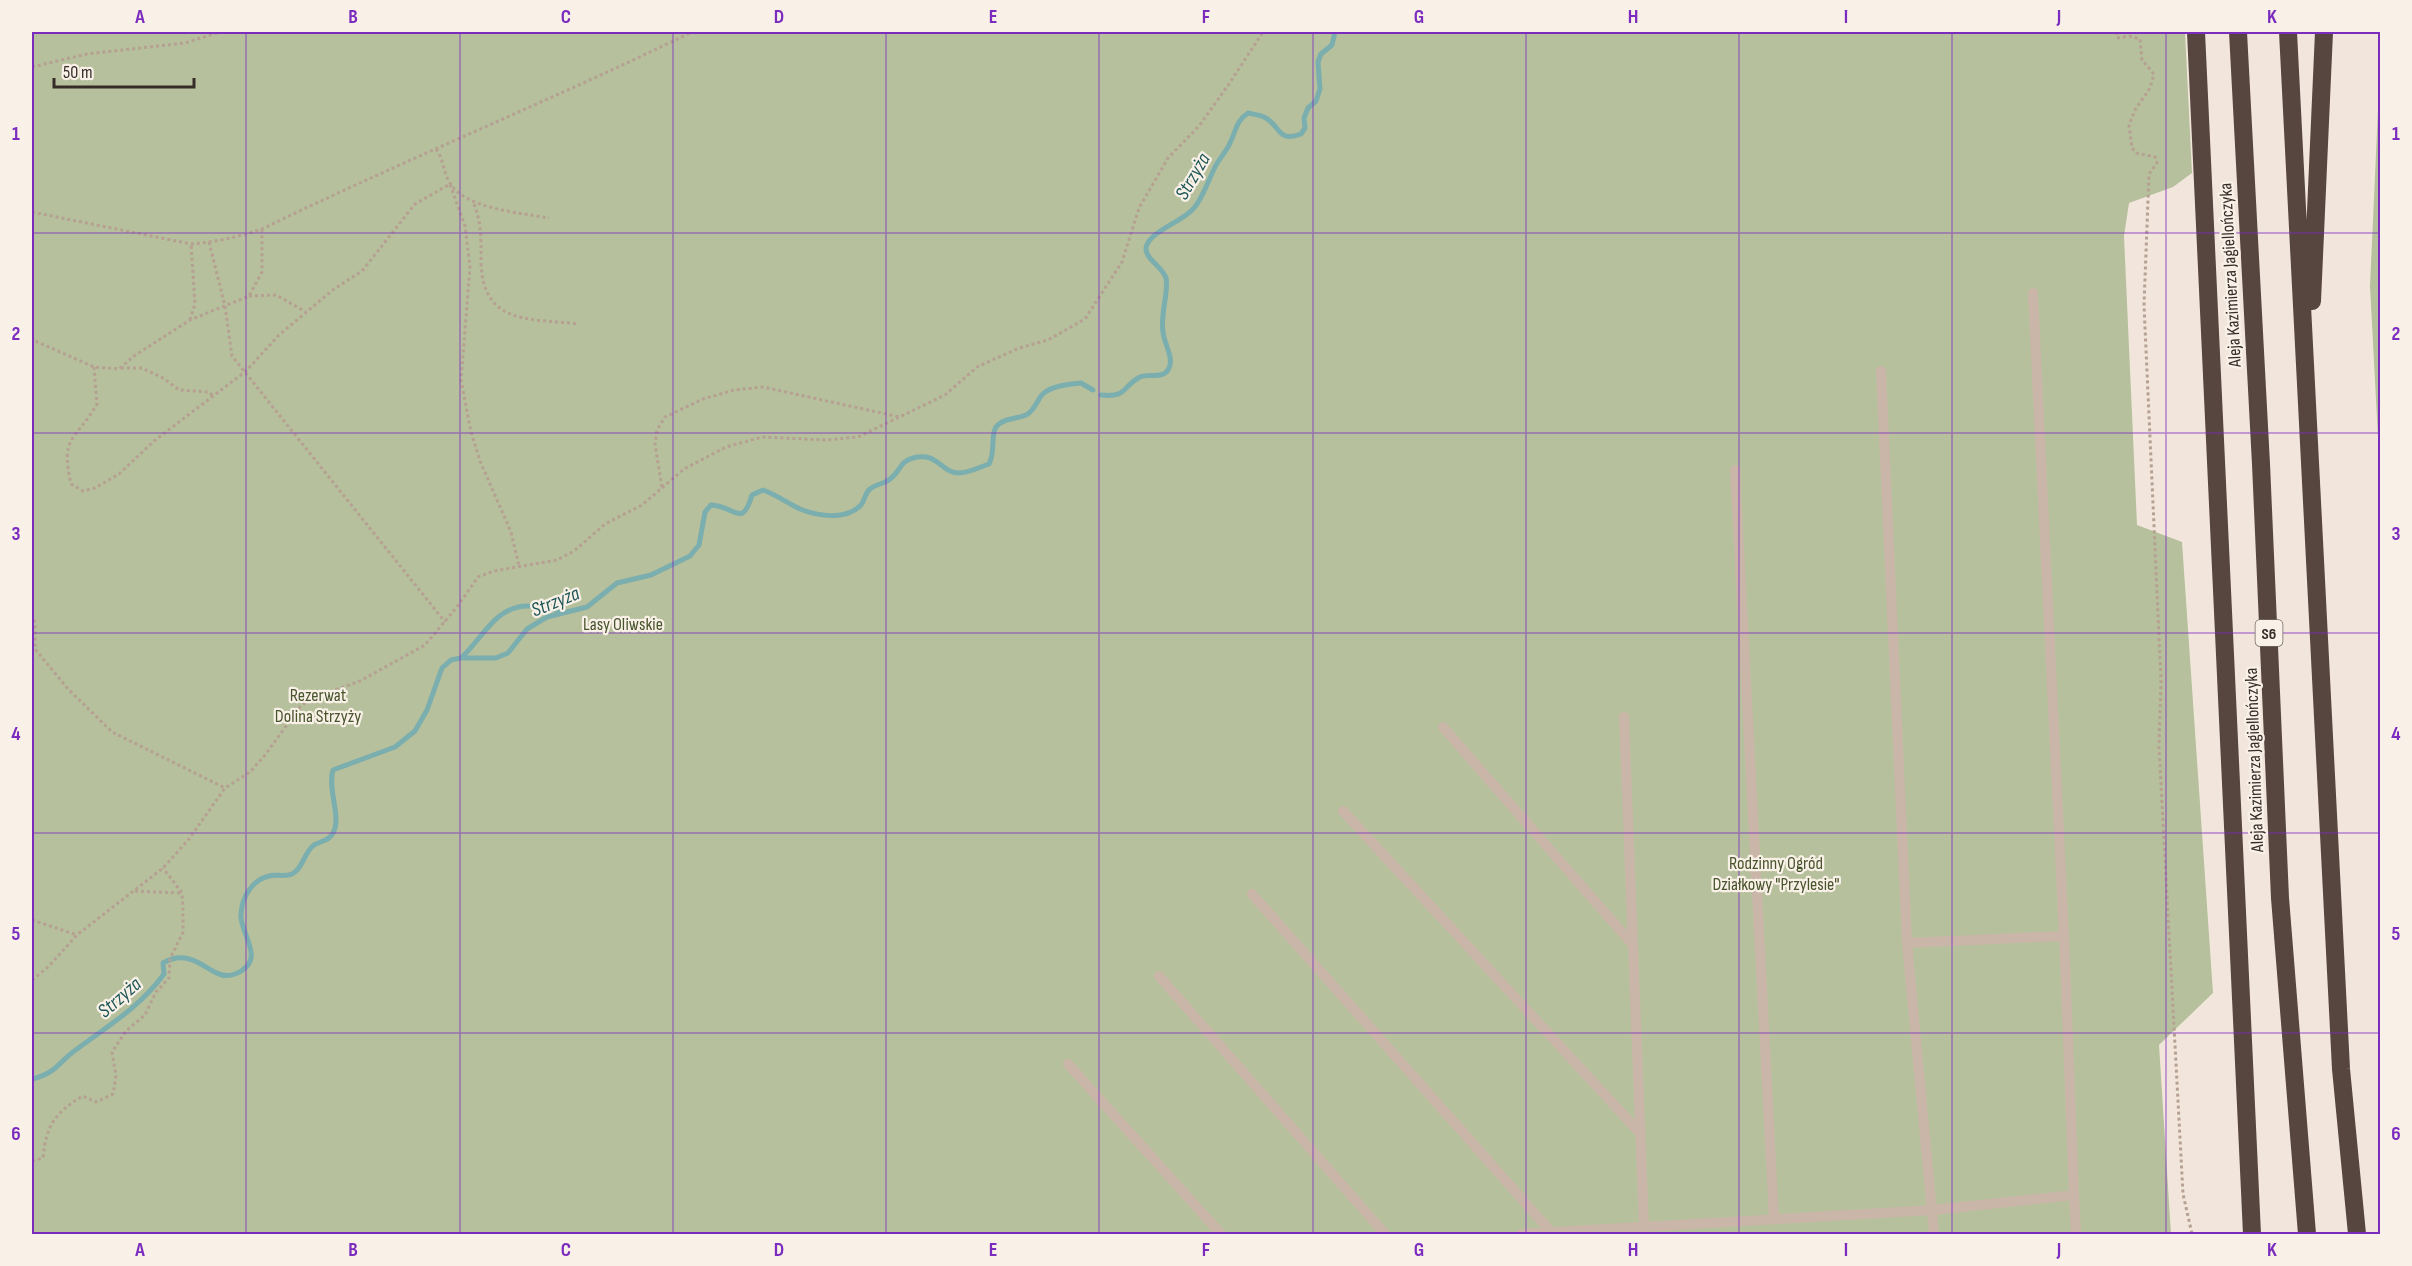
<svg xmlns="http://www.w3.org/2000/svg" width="2412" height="1266" viewBox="0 0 2412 1266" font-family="'Sofia Sans Condensed',sans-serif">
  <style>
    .green { fill: #b6c09c }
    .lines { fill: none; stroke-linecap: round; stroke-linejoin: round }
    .stream { stroke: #7baeae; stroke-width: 5 }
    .path { stroke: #b5a092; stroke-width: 3; stroke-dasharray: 3 3; stroke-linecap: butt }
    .lane { stroke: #cab6a8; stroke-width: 10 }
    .highway { stroke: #57453f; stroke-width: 18 }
    .grid { fill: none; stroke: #7b2cbf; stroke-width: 1.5; stroke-opacity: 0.55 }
    .labels { text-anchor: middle; stroke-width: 4.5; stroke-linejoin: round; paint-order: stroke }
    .shield { fill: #f9f1e8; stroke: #706762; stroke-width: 1.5 }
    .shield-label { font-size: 16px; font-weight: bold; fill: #362c28 }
    .street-label { font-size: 18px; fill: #362c28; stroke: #f9f1e8 }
    .park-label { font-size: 18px; fill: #47542c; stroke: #f9f1e8 }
    .water-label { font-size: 20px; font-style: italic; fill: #1e5657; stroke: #f9f1e8 }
    .neatline { fill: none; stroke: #7b2cbf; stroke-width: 2 }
    .grid-label { font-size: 20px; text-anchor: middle; font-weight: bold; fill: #7b2cbf }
  </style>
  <rect width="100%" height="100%" fill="#f2e6dc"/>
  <!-- green -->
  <path class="green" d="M32 32H2185L2192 173 2173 187 2129 203 2124 236 2137 525 2182 542 2213 993 2159 1045 2171 1234H32Z
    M2380 65V476L2370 286Z"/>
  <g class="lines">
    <!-- stream -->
    <path class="stream" d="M1101 395C1128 398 1122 386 1140 377 1149 373 1164 380 1169 368 1174 358 1164 343 1163 332 1160 314 1169 292 1166 278 1163 267 1145 259 1146 248 1148 231 1187 221 1197 204 1205 192 1209 179 1215 167 1219 159 1226 152 1230 143 1236 131 1236 121 1248 113 1253 114 1260 115 1264 117 1281 125 1276 143 1301 134L1305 128 1304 118 1308 108 1316 101 1320 89 1318 62 1321 54 1332 45 1335 32
      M461 658C483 638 495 606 528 606 539 606 550 610 561 610
      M32 1079C57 1073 57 1063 77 1049 108 1026 141 1006 164 974L163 963C197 944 211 984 235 974 269 960 239 934 241 914 242 897 252 880 269 876 276 874 285 877 292 874 303 869 304 852 314 845 321 841 329 841 333 833 342 817 327 789 333 770L395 747 415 731 427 710 442 668 451 660 461 658H496L508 653 527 629 547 617 587 607 617 583 651 575 690 556 699 545 705 512 711 505C735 506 742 529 752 495L763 490C777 495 787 503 800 509 817 516 846 521 861 505 865 500 865 493 870 489 876 484 884 484 890 479 900 472 900 461 913 458 937 451 941 473 959 473 969 473 980 467 989 464 996 451 990 436 996 427 1003 418 1017 419 1026 415 1034 411 1036 403 1041 396 1048 386 1069 384 1081 383L1093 390"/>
    <!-- path -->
    <path class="path" d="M2117 32V38L2129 36 2140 39 2142 60 2154 74 2150 88 2135 110 2129 125 2132 148 2136 153 2155 157 2157 163 2149 174 2144 305 2161 680 2159 747 2183 1194 2192 1234
      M32 67 87 54 185 43 220 32
      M436 149C444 159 443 173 450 183 465 209 522 213 549 218
      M474 204C482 225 481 240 481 262 483 326 530 318 578 324
      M32 212 191 244C216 242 238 237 262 229 404 160 550 101 692 32
      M209 242 225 306 232 356 445 622
      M249 296 276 295 306 312
      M190 320 195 304 191 244
      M32 337 33 340 94 367 119 369 134 356 190 320 249 296 262 272V229
      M94 367 97 404C75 442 60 435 71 484L83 491 95 488 119 474 154 441 246 371 279 335 334 289 362 271 415 204 450 184 465 226 470 267 461 380 471 432 480 461 511 532 519 566
      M121 368H142L163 378 179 390 209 392 213 396
      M662 487 655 445 657 430 665 417 703 399 734 390 763 387 900 417
      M32 614 35 623V649L68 689 112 732 225 788
      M135 891 182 893
      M32 920 77 935
      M32 980 48 967 77 935 163 868 189 839 225 788 250 772 265 755 300 707 310 699 360 681 425 645 457 607 478 577 494 571 557 560 574 551 605 524 642 505 684 469 726 447 762 437 826 440 858 437 945 395 977 367 1019 348 1048 340 1085 319 1122 262 1139 208 1168 158 1199 126 1229 84 1263 32
      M32 1161 43 1158C46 1126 55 1112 83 1096L96 1102 113 1094 116 1076 112 1052 126 1031 145 1015 156 992 169 978 170 959 183 932V909L182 893 163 868"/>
    <!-- lane -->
    <path class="lane" d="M1881 371 1907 943
      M1735 470 1774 1219
      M1624 717 1644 1227
      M1443 727 1633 945
      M1343 811 1641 1134
      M1252 894 1552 1233
      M1159 976 1385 1234
      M1068 1064 1221 1234
      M2074 1195 2076 1234
      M1521 1234 1933 1210 2074 1195 2064 936
      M1934 1234 1907 943 2064 936 2033 293"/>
    <!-- highway -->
    <path class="highway" d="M2196 32 2252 1234
      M2238 32 2261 464 2280 898 2307 1234
      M2288 32 2341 1069 2357 1234
      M2312 301 2324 32"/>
  </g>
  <!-- grid -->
  <path class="grid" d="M246 32V1234M460 32V1234M673 32V1234M886 32V1234M1099 32V1234M1313 32V1234M1526 32V1234M1739 32V1234M1952 32V1234M2166 32V1234M32 233H2380M32 433H2380M32 633H2380M32 833H2380M32 1033H2380"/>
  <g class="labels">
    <!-- shield labels -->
    <rect class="shield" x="2255.5" y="620" width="27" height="26" rx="4.5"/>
    <g class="shield-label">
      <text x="2269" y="639">S6</text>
    </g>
    <!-- street labels -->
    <g class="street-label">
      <text transform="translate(2230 275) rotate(-93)" y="6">Aleja Kazimierza Jagiellończyka</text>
      <text transform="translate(2254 760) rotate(-92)" y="6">Aleja Kazimierza Jagiellończyka</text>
    </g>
    <!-- park labels -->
    <g class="park-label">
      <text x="623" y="630">Lasy Oliwskie</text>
      <text x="318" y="701">Rezerwat<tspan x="318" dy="21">Dolina Strzyży</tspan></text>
      <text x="1776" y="869">Rodzinny Ogród<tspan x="1776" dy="21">Działkowy "Przylesie"</tspan></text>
    </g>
    <!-- water labels -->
    <g class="water-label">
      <text transform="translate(1192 176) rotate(-60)" y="7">Strzyża</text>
      <text transform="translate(555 601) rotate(-22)" y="7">Strzyża</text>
      <text transform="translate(119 997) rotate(-41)" y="7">Strzyża</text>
    </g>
  </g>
  <!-- border -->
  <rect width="2412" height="1266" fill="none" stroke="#f9f1e8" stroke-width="66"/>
  <!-- scale -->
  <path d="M54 78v9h140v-9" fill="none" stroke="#362c28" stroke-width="3"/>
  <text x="63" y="78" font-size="18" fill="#362c28" stroke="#f9f1e8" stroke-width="4.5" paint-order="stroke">50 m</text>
  <rect x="33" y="33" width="2346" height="1200" class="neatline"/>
  <g class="grid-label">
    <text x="140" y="23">A</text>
    <text x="353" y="23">B</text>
    <text x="566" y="23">C</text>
    <text x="779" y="23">D</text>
    <text x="993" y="23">E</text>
    <text x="1206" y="23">F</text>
    <text x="1419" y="23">G</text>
    <text x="1633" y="23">H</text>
    <text x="1846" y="23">I</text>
    <text x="2059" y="23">J</text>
    <text x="2272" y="23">K</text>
    <text x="16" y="140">1</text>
    <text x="2396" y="140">1</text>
    <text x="16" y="340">2</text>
    <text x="2396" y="340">2</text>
    <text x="16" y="540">3</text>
    <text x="2396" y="540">3</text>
    <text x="16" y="740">4</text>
    <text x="2396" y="740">4</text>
    <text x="16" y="940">5</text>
    <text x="2396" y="940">5</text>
    <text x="16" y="1140">6</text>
    <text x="2396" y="1140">6</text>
    <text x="140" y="1256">A</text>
    <text x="353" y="1256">B</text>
    <text x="566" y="1256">C</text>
    <text x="779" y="1256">D</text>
    <text x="993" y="1256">E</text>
    <text x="1206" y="1256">F</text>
    <text x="1419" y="1256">G</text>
    <text x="1633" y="1256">H</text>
    <text x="1846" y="1256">I</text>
    <text x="2059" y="1256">J</text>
    <text x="2272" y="1256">K</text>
  </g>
</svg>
